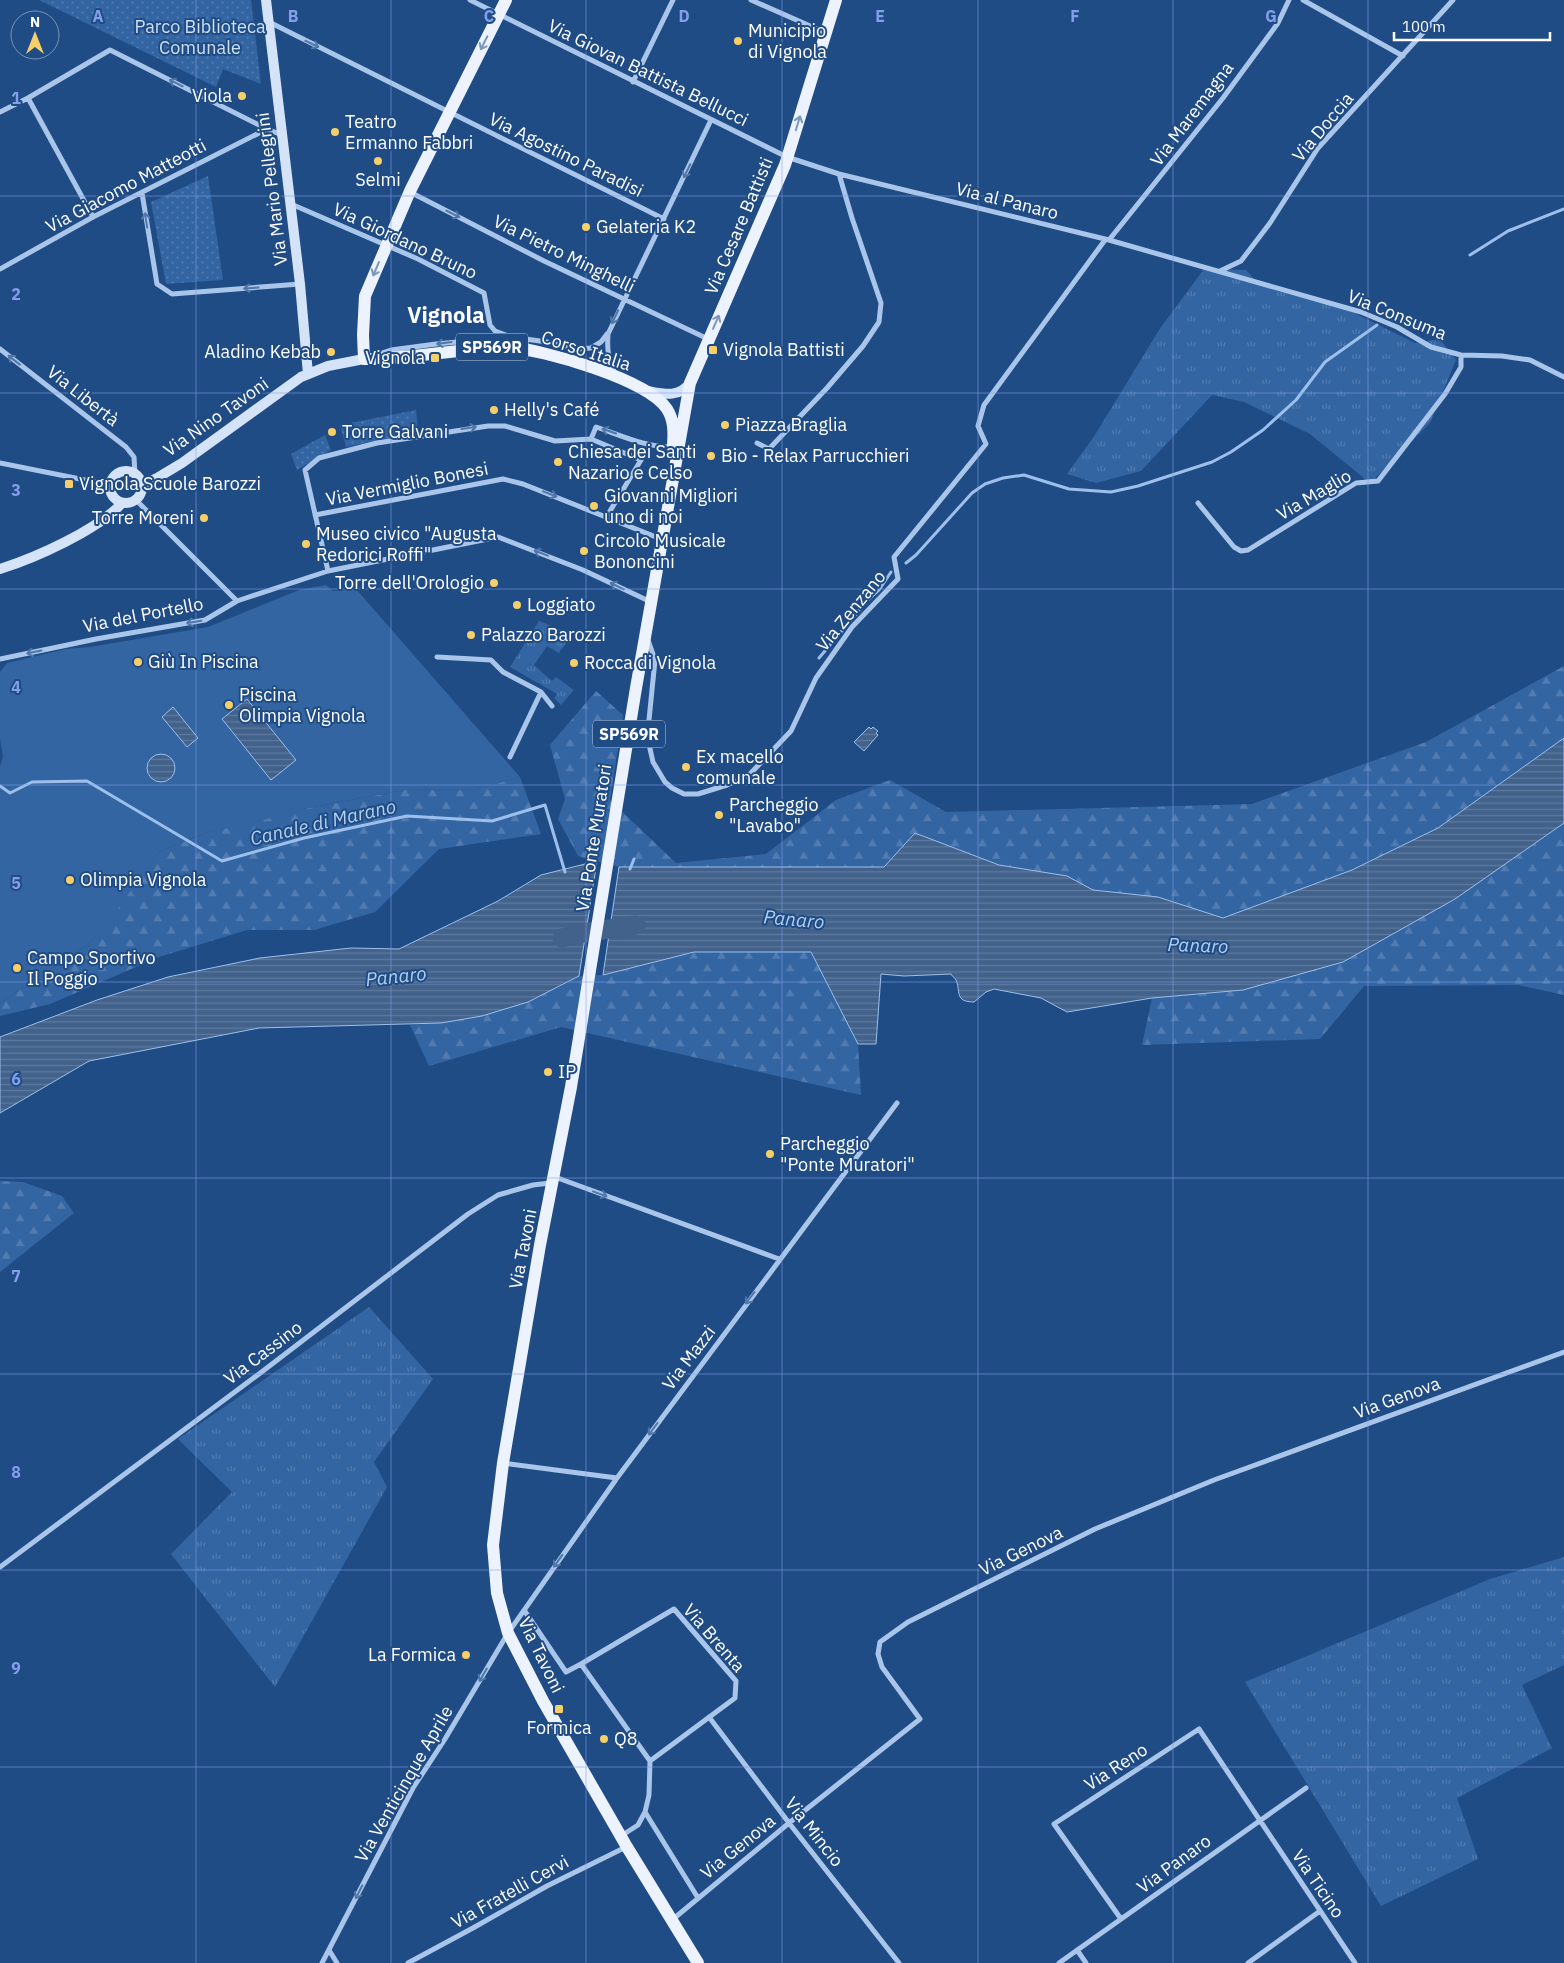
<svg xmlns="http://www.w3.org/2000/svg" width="1564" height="1963" viewBox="0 0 1564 1963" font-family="'IBM Plex Sans',sans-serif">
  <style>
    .grass { fill: url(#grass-tufts) }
    .forest { fill: url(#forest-firs) }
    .park { fill: url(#park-dots) }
    .pitch { fill: #3365a3 }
    .water { fill: url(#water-rules); stroke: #9cc0eb }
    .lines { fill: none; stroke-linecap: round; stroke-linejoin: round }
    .stream { stroke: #9cc0eb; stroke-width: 3 }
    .river { stroke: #42628c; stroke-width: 19 }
    .minor { stroke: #a9c6ea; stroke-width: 5 }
    .secondary { stroke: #d4e3f8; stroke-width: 10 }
    .primary { stroke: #edf3fe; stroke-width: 12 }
    .oneway { stroke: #7c97bc }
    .oneway2 { stroke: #5077a9 }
    .grid { fill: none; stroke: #839eea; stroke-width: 1; stroke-opacity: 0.55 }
    .poi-dot { fill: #f7cf69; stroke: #204c86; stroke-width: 2 }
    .labels { text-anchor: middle; stroke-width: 4; stroke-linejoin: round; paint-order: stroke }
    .shield { fill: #204c86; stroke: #bcc9db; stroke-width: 1 }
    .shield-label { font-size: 16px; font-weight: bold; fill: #fff }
    .park-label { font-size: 18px; fill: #cde0f7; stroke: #204c86 }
    .poi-label { font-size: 18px; fill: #fff; stroke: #204c86; text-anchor: start }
    .street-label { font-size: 18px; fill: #fff; stroke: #204c86 }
    .water-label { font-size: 19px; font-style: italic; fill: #b4d0f1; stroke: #204c86 }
    .district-label { font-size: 22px; font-weight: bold; fill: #fff; stroke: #204c86 }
    .grid-label { font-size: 16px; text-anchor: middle; font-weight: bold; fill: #839eea; stroke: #204c86; stroke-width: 4; stroke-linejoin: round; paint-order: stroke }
  </style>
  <defs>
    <pattern id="grass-tufts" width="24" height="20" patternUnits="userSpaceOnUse" patternTransform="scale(1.25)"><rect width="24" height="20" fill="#3365a3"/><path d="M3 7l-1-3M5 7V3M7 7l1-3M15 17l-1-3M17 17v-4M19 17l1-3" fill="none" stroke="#527cb1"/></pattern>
    <pattern id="forest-firs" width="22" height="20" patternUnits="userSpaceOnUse" patternTransform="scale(1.25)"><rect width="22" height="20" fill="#3365a3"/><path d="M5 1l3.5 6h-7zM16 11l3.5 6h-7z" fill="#527cb1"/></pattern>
    <pattern id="park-dots" width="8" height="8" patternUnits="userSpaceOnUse" patternTransform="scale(1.25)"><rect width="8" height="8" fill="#3365a3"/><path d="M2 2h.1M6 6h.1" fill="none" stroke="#527cb1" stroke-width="1.8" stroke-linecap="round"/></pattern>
    <pattern id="water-rules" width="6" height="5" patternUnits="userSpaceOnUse" patternTransform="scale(1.25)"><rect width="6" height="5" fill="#42628c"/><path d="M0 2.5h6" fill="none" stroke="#5e7a9d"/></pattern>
  </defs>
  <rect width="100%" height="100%" fill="#204c86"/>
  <!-- grass -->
  <path class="grass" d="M1204 269 1246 270 1256 281 1340 306 1415 343 1440 339 1456 360 1430 423 1370 483 1310 434 1244 402 1212 395 1141 471 1096 483 1067 474 1095 435 1159 330Z
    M539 621 572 634 559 653 547 646 534 665 552 681 556 677 574 690 561 705 554 698 557 694 510 667Z
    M369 1307 433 1379 374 1462 387 1487 275 1687 171 1554 232 1492 178 1439Z
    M1564 1557V1665L1522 1685 1552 1748 1457 1798 1478 1859 1381 1906 1245 1682 1490 1579Z"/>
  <!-- forest -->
  <path class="forest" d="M1564 666V738L1438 828 1352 870 1223 918 1158 897 1093 890 1067 876 999 865 915 833 885 867H619L578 856 558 819 565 799 550 745 596 691 623 715 610 800 676 863 766 854 836 800 890 780 946 812 1252 804 1426 742Z
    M520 777 541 834 439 849 375 912 314 930H247L159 957 50 1004 0 1016V1003L89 944 160 851 208 832 308 808 404 790 476 789Z
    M1564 823V995L1518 985 1364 986 1320 1039 1142 1045 1152 998 1243 990 1455 899Z
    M694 952H811L858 1044 861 1095 561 1027 429 1066 410 1025 441 1023 482 1016 559 987 579 976 603 975Z
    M0 1181 23 1182 62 1196 74 1213 0 1272Z"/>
  <!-- park -->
  <path class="park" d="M39 0H251L261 84 223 69 216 87Z
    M208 176 223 280 166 284 151 202Z
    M416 410 418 432 346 447 340 425Z
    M325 435 331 450 297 470 291 454Z"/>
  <!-- pitch -->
  <path class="pitch" d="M326 585 333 591 356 589 520 777 476 789 404 790 308 808 245 825 208 832 160 851 118 908 89 944 0 1003V766L3 757 0 739V672L7 663 66 649 90 647 208 627 299 590Z"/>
  <!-- water -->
  <path class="water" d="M247 699 296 760 271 780 222 719Z
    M173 707 198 738 187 747 162 717Z
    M869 727 871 729 873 727 878 731 876 733 878 735 864 751 854 742Z
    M1564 738V823L1455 899 1343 962 1243 990 1152 998 1067 1012 1041 998 994 989 986 992 974 1002C954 1002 961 991 956 980 955 978 952 976 951 974L904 976 881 974 876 1044H858L811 952H694L603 975 619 867H884L915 833 999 865 1067 876 1093 890 1158 897 1223 918 1352 870 1438 828Z
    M147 768a14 14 0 1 1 28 0a14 14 0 1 1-28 0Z
    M597 861 579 976 528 1002 482 1016 441 1023 259 1028 89 1061 0 1113V1037L97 1000 168 977 260 958 351 948 399 949 498 901 541 875Z"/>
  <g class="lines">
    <!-- stream -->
    <path class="stream" d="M1470 255 1508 231 1564 209
      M906 563 916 555 972 493 985 484 1003 478 1024 475 1069 489 1111 492 1138 486 1212 462 1231 452 1263 430 1296 400 1325 362 1377 325
      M819 658 867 601 879 590 891 572
      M0 786 10 793 32 782 87 781 222 861 304 838 407 816 492 821 545 805 565 872
      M630 869 634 859"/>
    <!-- river -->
    <path class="river" d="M562 938 582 933 636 925"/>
    <!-- minor -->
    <path class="minor" d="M470 0 787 157 839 174 1109 240 1361 312 1397 327 1431 347 1461 355 1502 356 1530 360 1564 377
      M751 0 826 33
      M1303 0 1403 56
      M269 22 664 219
      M633 82 673 0
      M28 98 93 217
      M0 112 28 98 110 50 267 129 282 135
      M410 192 544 261 708 339
      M142 193 157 284 172 294 300 284
      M291 204 418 259 484 293 490 325 495 331 511 337
      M1109 240 1223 98 1278 23 1289 0
      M0 269 93 217 267 129
      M1220 271 1241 261 1270 223 1318 148 1453 0
      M0 349 126 447 134 457 135 474
      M379 354 391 350 436 344 511 337 547 342 578 349 591 348 601 342 607 334
      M615 374C608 360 607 349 608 334L711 120
      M757 443 769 449 827 388 863 346 879 322 881 303 852 218 839 174
      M0 463 110 485
      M136 500 237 601
      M1198 503 1234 547 1241 551 1248 550 1356 483 1378 481 1445 394 1461 367V355
      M315 515 503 479 523 484 661 539
      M607 516 641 460 591 439 596 427C620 435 647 448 673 447
      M328 571 305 470 319 458 377 443 488 426H505L555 441 591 439
      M648 640 655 660 648 730V740L653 762 665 782 672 788 684 794H698L727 785 749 775 791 731 816 678 852 627 898 579 894 557 986 444 978 426 984 405 1105 240
      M437 657 491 660 503 672 541 692 552 706
      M0 659 96 639 205 620 237 601 328 571 498 537 583 570 651 602
      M510 757 541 692
      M555 1177 779 1259
      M503 1463 617 1478
      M0 1567 259 1374 468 1214 498 1195 533 1185 550 1183
      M524 1610 566 1672 581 1664 650 1761 649 1795 645 1812 698 1898
      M581 1664 674 1609 736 1681 735 1698 650 1761
      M709 1717 789 1823 899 1963
      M621 1836 638 1825 645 1812
      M1121 1919 1054 1824 1199 1729 1355 1963
      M672 1920 789 1823 920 1719 882 1667 878 1654 880 1642 908 1622 1095 1529 1214 1480 1564 1352
      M329 1950 337 1963
      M1077 1950 1086 1963
      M322 1963 413 1788 445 1739 508 1633 617 1478 897 1103
      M408 1963 473 1928 547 1886 626 1847
      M1059 1963 1306 1788
      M1248 1963 1320 1911"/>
    <!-- secondary -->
    <path class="secondary" d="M266 0 300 284 308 374
      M648 391C664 394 679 398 690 383
      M110 487a16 16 0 1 1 32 0a16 16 0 1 1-32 0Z
      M142 485 157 478 182 463 301 377 328 366 364 359
      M0 569C35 558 98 530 122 503"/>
    <!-- primary -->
    <path class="primary" d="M506 0 410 191 365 296 363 335 364 359C396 359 427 354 459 351 475 349 492 346 509 347 544 350 647 379 667 409 674 420 674 432 673 445
      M698 1963 627 1847 543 1701 508 1633 497 1593 493 1545 503 1463 540 1245 571 1087 636 688 690 383 785 165 836 0"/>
  </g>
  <!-- one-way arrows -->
  <defs><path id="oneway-shaft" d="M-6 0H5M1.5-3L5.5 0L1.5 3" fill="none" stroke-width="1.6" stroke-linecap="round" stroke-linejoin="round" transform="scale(1.25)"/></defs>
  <g class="oneway">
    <use href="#oneway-shaft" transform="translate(484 43) rotate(117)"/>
    <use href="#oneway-shaft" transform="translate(798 123) rotate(-73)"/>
    <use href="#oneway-shaft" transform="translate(376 269) rotate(113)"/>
    <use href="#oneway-shaft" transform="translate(716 322) rotate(-66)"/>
  </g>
  <g class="oneway2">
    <use href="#oneway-shaft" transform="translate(312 44) rotate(26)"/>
    <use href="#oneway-shaft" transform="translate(176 83) rotate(-153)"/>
    <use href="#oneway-shaft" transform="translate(687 171) rotate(116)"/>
    <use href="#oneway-shaft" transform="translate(453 214) rotate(27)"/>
    <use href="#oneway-shaft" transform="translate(146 220) rotate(-99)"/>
    <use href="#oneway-shaft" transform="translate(251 288) rotate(176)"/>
    <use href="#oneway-shaft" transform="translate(615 317) rotate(115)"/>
    <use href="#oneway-shaft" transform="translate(444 343) rotate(173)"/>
    <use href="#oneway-shaft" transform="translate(14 360) rotate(-142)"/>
    <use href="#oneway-shaft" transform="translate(469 428) rotate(-8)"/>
    <use href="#oneway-shaft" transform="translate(609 431) rotate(-161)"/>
    <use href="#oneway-shaft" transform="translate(550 494) rotate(21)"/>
    <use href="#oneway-shaft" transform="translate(541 553) rotate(-159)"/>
    <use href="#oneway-shaft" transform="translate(617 586) rotate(-154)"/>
    <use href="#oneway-shaft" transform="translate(194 622) rotate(170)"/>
    <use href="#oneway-shaft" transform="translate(34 652) rotate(168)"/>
    <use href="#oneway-shaft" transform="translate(600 1194) rotate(20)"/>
    <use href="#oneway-shaft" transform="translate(750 1298) rotate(127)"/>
    <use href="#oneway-shaft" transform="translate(653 1429) rotate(127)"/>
    <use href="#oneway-shaft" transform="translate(558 1561) rotate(125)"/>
    <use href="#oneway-shaft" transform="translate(483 1675) rotate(120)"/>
    <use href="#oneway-shaft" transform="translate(359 1892) rotate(117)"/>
  </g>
  <!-- grid -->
  <path class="grid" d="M196 0V1963M391 0V1963M586 0V1963M782 0V1963M978 0V1963M1173 0V1963M1368 0V1963M0 196H1564M0 393H1564M0 589H1564M0 785H1564M0 982H1564M0 1178H1564M0 1374H1564M0 1570H1564M0 1767H1564"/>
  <!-- markers -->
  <g class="poi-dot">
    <circle cx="738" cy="41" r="5"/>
    <circle cx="242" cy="96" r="5"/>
    <circle cx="335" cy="132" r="5"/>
    <circle cx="378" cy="161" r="5"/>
    <circle cx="586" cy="227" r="5"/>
    <rect x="708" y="345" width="10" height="10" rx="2.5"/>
    <circle cx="331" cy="352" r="5"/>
    <rect x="430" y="353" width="10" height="10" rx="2.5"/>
    <circle cx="494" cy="410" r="5"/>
    <circle cx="725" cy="425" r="5"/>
    <circle cx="332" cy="432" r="5"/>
    <circle cx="711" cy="456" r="5"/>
    <circle cx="558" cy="462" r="5"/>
    <rect x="64" y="479" width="10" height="10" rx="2.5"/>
    <circle cx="594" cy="506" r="5"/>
    <circle cx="204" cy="518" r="5"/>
    <circle cx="306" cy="544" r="5"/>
    <circle cx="584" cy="551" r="5"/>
    <circle cx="494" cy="583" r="5"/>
    <circle cx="517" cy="605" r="5"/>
    <circle cx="471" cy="635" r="5"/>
    <circle cx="138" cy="662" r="5"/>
    <circle cx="574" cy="663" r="5"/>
    <circle cx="229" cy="705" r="5"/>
    <circle cx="686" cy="767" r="5"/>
    <circle cx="719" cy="815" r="5"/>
    <circle cx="70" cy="880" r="5"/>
    <circle cx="17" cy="968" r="5"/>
    <circle cx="548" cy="1072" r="5"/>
    <circle cx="770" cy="1154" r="5"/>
    <circle cx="466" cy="1655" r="5"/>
    <rect x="554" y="1704" width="10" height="10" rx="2.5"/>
    <circle cx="604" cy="1739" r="5"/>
  </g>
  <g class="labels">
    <!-- shield labels -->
    <g class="shield">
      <rect x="456" y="333.5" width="72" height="27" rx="4"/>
      <rect x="593" y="720.5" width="72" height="27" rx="4"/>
    </g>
    <g class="shield-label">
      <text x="492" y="353">SP569R</text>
      <text x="629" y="740">SP569R</text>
    </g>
    <!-- park labels -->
    <g class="park-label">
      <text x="200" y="33">Parco Biblioteca<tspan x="200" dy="21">Comunale</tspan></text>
    </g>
    <!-- poi labels -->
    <g class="poi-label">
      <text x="748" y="37">Municipio<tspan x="748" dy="21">di Vignola</tspan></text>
      <text x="232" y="102" text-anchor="end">Viola</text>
      <text x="345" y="128">Teatro<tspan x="345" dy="21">Ermanno Fabbri</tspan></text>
      <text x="378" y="186" text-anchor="middle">Selmi</text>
      <text x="596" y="233">Gelateria K2</text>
      <text x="723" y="356">Vignola Battisti</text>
      <text x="321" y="358" text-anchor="end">Aladino Kebab</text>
      <text x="425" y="364" text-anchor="end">Vignola</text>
      <text x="504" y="416">Helly's Café</text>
      <text x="735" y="431">Piazza Braglia</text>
      <text x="342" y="438">Torre Galvani</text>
      <text x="568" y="458">Chiesa dei Santi<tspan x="568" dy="21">Nazario e Celso</tspan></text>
      <text x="721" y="462">Bio - Relax Parrucchieri</text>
      <text x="79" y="490">Vignola Scuole Barozzi</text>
      <text x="604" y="502">Giovanni Migliori<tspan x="604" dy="21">uno di noi</tspan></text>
      <text x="194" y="524" text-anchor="end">Torre Moreni</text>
      <text x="316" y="540">Museo civico "Augusta<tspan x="316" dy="21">Redorici Roffi"</tspan></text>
      <text x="594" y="547">Circolo Musicale<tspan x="594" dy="21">Bononcini</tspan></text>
      <text x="484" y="589" text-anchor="end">Torre dell'Orologio</text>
      <text x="527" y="611">Loggiato</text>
      <text x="481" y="641">Palazzo Barozzi</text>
      <text x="148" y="668">Giù In Piscina</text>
      <text x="584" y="669">Rocca di Vignola</text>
      <text x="239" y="701">Piscina<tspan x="239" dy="21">Olimpia Vignola</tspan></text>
      <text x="696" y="763">Ex macello<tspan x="696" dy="21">comunale</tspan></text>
      <text x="729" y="811">Parcheggio<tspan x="729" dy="21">"Lavabo"</tspan></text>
      <text x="80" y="886">Olimpia Vignola</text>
      <text x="27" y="964">Campo Sportivo<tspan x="27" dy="21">Il Poggio</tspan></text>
      <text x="558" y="1078">IP</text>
      <text x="780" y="1150">Parcheggio<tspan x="780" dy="21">"Ponte Muratori"</tspan></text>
      <text x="456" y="1661" text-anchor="end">La Formica</text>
      <text x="559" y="1734" text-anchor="middle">Formica</text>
      <text x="614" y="1745">Q8</text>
    </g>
    <!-- street labels -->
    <g class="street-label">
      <text transform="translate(648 73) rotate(26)" y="6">Via Giovan Battista Bellucci</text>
      <text transform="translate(1192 114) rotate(-53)" y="6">Via Maremagna</text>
      <text transform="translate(1323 127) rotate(-50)" y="6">Via Doccia</text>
      <text transform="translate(566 155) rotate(26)" y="6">Via Agostino Paradisi</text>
      <text transform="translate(126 186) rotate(-28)" y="6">Via Giacomo Matteotti</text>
      <text transform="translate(272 189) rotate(-97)" y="6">Via Mario Pellegrini</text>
      <text transform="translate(1007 201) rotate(14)" y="6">Via al Panaro</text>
      <text transform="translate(739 226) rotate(-67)" y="6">Via Cesare Battisti</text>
      <text transform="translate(405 241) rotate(25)" y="6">Via Giordano Bruno</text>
      <text transform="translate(564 254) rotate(26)" y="6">Via Pietro Minghelli</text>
      <text transform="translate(1397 315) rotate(22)" y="6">Via Consuma</text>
      <text transform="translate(586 351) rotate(18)" y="6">Corso Italia</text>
      <text transform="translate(83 396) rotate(38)" y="6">Via Libertà</text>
      <text transform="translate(216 417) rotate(-35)" y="6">Via Nino Tavoni</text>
      <text transform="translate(407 484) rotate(-11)" y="6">Via Vermiglio Bonesi</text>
      <text transform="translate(1314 495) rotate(-30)" y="6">Via Maglio</text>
      <text transform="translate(851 611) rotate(-51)" y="6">Via Zenzano</text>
      <text transform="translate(143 615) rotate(-11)" y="6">Via del Portello</text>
      <text transform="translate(594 838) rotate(-81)" y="6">Via Ponte Muratori</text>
      <text transform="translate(523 1249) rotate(-79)" y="6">Via Tavoni</text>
      <text transform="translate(263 1353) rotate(-37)" y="6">Via Cassino</text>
      <text transform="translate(689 1358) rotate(-53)" y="6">Via Mazzi</text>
      <text transform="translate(1397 1398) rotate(-20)" y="6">Via Genova</text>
      <text transform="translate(1021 1551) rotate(-26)" y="6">Via Genova</text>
      <text transform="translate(714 1638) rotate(49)" y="6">Via Brenta</text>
      <text transform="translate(541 1655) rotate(64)" y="6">Via Tavoni</text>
      <text transform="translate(1116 1767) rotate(-33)" y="6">Via Reno</text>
      <text transform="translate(404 1784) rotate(-60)" y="6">Via Venticinque Aprile</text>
      <text transform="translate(814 1832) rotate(52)" y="6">Via Mincio</text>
      <text transform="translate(738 1847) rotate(-39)" y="6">Via Genova</text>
      <text transform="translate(1174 1864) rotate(-36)" y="6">Via Panaro</text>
      <text transform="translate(1318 1884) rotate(56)" y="6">Via Ticino</text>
      <text transform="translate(510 1892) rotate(-29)" y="6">Via Fratelli Cervi</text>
    </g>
    <!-- water labels -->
    <g class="water-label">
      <text transform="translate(323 822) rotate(-13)" y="7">Canale di Marano</text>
      <text transform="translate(794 919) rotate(5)" y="7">Panaro</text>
      <text transform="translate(1198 945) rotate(2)" y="7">Panaro</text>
      <text transform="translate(396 976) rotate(-6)" y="7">Panaro</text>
    </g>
    <!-- district labels -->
    <g class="district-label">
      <text x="446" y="323">Vignola</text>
    </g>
  </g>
  <g class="grid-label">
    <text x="98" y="22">A</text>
    <text x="293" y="22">B</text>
    <text x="489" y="22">C</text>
    <text x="684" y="22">D</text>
    <text x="880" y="22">E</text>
    <text x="1075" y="22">F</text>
    <text x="1271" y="22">G</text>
    <text x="16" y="104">1</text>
    <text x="16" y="300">2</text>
    <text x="16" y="496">3</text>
    <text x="16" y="693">4</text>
    <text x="16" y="889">5</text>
    <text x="16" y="1085">6</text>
    <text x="16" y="1282">7</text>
    <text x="16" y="1478">8</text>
    <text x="16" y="1674">9</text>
  </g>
  <!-- north arrow -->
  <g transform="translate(35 35)"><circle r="24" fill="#204c86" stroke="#7994b6"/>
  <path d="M0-4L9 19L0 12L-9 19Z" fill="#f7cf69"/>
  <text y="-8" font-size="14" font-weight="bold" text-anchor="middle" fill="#ffffff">N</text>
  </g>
  <!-- scale -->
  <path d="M1394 32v8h156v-8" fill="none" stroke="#ffffff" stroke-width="2.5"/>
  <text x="1402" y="32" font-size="15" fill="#ffffff" stroke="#204c86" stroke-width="4" paint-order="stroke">100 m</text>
</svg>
